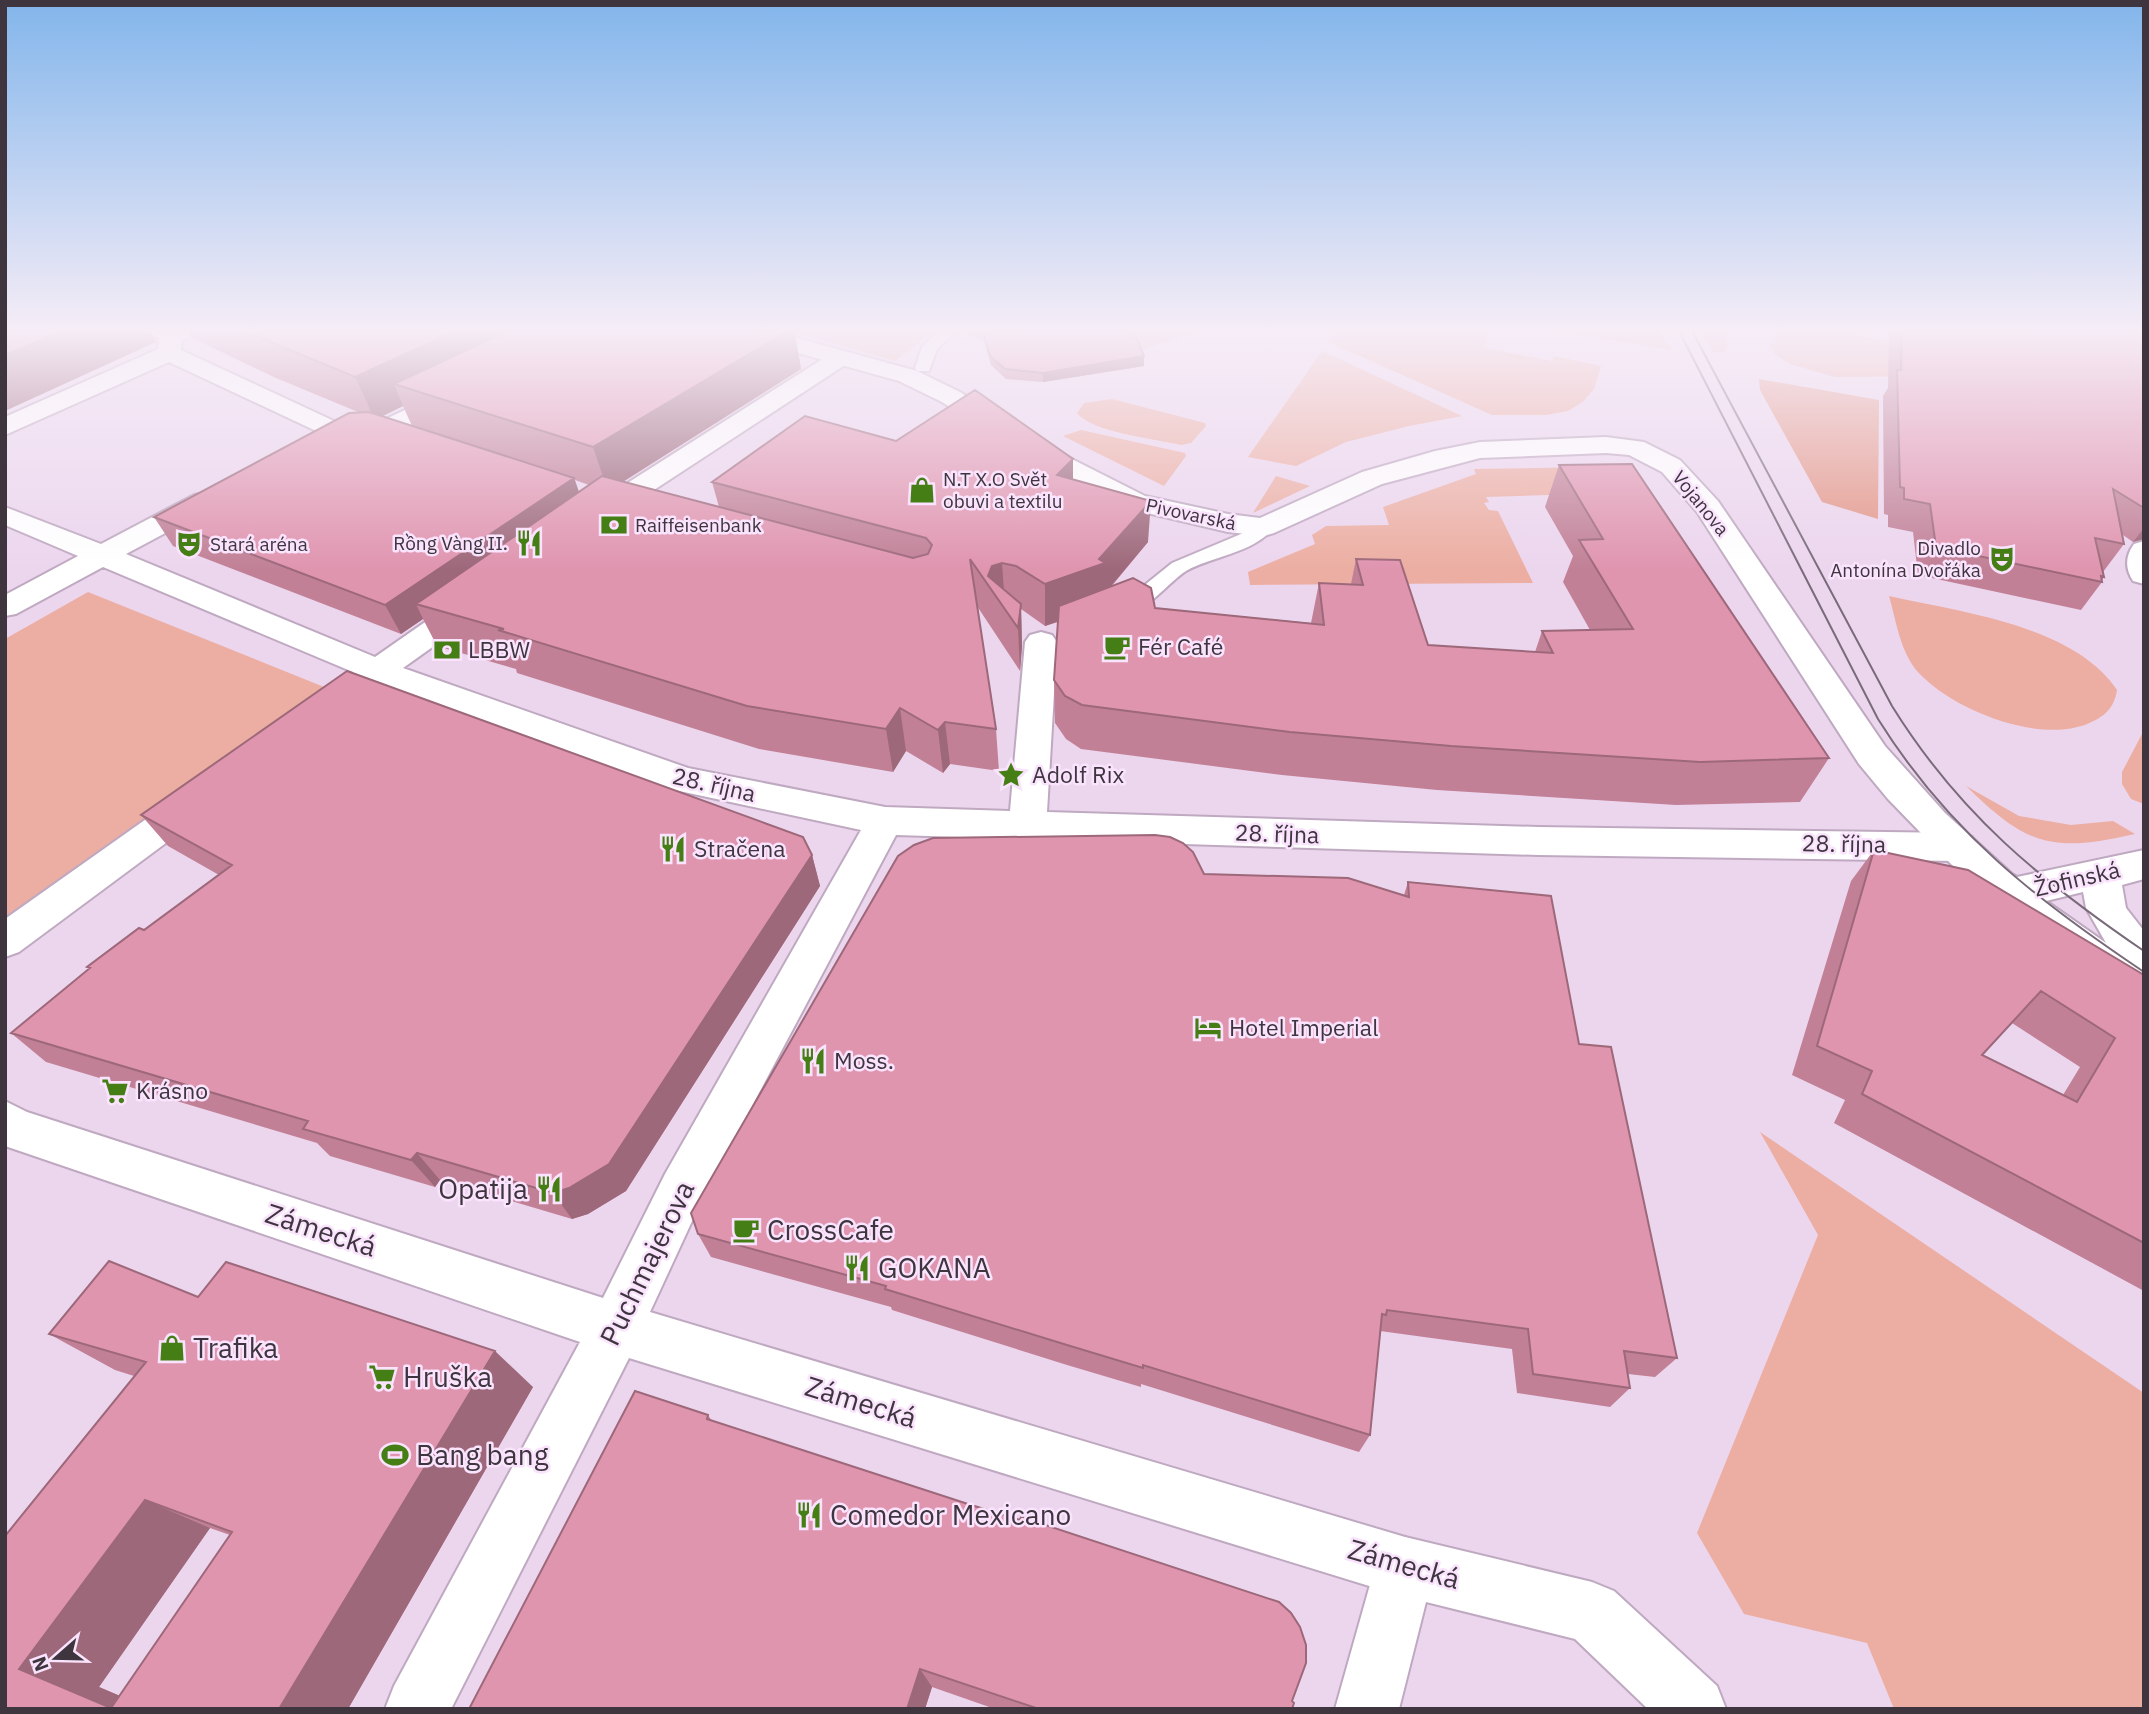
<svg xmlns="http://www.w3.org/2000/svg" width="2149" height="1714" viewBox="0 0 2149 1714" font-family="'IBM Plex Sans',sans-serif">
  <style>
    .green { fill: #ecaea2 }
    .forest { fill: #e39788 }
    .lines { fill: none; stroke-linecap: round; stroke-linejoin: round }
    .service-casing { stroke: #bfa9c1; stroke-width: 4 }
    .pedestrian-casing { stroke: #bfa9c1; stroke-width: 4 }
    .minor-casing { stroke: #bfa9c1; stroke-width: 4 }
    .service { fill: #fff; fill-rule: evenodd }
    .pedestrian { fill: #fff; fill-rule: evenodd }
    .minor { fill: #fff; fill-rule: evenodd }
    .tram { stroke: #796b7a; stroke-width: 2 }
    .wall { fill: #c18096; fill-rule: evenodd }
    .shaded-wall { fill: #9d687a }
    .building { fill: #e095af; stroke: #9d687a; stroke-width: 2; fill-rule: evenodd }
    .labels { text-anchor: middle; stroke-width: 5; stroke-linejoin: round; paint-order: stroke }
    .far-poi-label { font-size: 19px; fill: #3e353f; stroke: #fae3fc; text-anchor: start }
    .far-street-label { font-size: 19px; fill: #3e353f; stroke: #fae3fc }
    .poi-label { font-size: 23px; fill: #3e353f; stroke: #fae3fc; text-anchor: start }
    .street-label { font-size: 23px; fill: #3e353f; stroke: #fae3fc }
    .near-poi-label { font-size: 28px; fill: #3e353f; stroke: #fae3fc; text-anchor: start }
    .near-street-label { font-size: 28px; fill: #3e353f; stroke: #fae3fc }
  </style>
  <rect width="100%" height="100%" fill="#ecd6ee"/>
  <!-- green -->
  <path class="green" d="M784 329H936L895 361Z
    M1136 329H1195L1190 334 1140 350Z
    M1340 329H1457L1488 335 1484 348 1552 361 1554 356 1601 366 1594 389 1584 401 1568 411 1546 415H1492L1328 342Z
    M1548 329H1656L1673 350Z
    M1700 329H1728L1726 351 1714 353Z
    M1801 329 1825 330 2090 375 1835 377 1790 364 1775 354 1770 344C1775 331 1788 331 1801 329Z
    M1322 351 1462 416 1409 426 1346 442 1296 466 1248 457Z
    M1112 399 1205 423 1206 426 1191 443 1181 445C1156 439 1091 432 1077 413L1084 403Z
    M1081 430 1185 453 1186 456 1164 486 1063 436Z
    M1593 467 1609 493 1486 497 1489 502 1484 503 1489 510 1498 511 1533 583 1250 585 1248 572 1315 544 1312 535 1326 526 1389 525 1383 507 1476 474 1474 469Z
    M1276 476 1310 486 1253 513Z
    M88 592 329 689 5 919V639Z
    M1889 596C1960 612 2074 625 2117 690 2114 709 2104 717 2087 724 2040 743 1959 712 1924 678 1901 658 1897 624 1889 596Z
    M2142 657H2144V804L2131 799 2122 784V772L2142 734Z
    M1966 786 2019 816 2071 825 2113 821 2135 834C2052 853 2027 846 1966 786Z
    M1760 1132 2144 1393V1709H1894L1867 1643 1744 1614 1697 1533 1818 1235Z"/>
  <!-- forest -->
  <path class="forest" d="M1759 379 1879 400 1878 519 1822 502 1760 390Z"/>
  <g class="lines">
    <!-- service casing -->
    <g class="service-casing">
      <path id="service" d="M941 329H958L937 349 929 371H917L915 368 922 347Z
        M1264 521 1274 527C1255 553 1212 556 1186 571 1167 583 1141 619 1119 614L1115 609 1172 563 1241 534Z"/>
    </g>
    <!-- pedestrian casing -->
    <g class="pedestrian-casing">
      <path id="pedestrian" d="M152 329 179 331 182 336 181 350 347 427 351 432 347 437 338 440 329 437 169 362 5 435V417L158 349 159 339 150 332Z
        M840 351 848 353 852 358 848 363 605 522 595 524 585 522 581 516 585 510 832 353Z
        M456 386 465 388 468 393 465 398 393 434 384 437 375 434 371 429 375 424Z
        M204 493 214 495 218 501 214 507 126 554 375 657 461 597 472 595 483 597 487 604 483 611 403 668 688 768 885 807 1010 811 1025 642 1030 635 1041 632 1052 635 1057 642 1047 812 1538 827 1958 833 1972 837 1977 847 1972 857 1958 861 1538 855 896 835 699 1206 650 1312 1405 1537 1426 1546 1435 1567 1426 1588 1405 1597 629 1358 451 1709H385L394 1686 580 1342 5 1146V1101L27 1112 603 1298 665 1174 861 830 670 789 381 684 361 693 349 690 344 682 353 672 103 567 16 614 5 616V595L78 556 5 525V507L101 544 194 495Z
        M196 789 209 793 214 802 209 811 19 952 5 957V919L183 793Z"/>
    </g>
    <!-- minor casing -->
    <g class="minor-casing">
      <path id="minor" d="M168 329H199C192 339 175 344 163 341L160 336Z
        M727 329H764L917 371 960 392 1056 451 1145 496 1228 514 1260 518 1362 472 1435 451 1480 442 1606 437 1644 442 1680 460 1718 501 1885 746 1945 813 2012 874 2017 877 2144 850V879L2122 885 2126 908 2144 931V1007L2129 1002 2091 978 2019 924 1951 864 1888 799 1859 764 1697 512 1662 472 1629 455 1606 453 1480 458 1382 484 1274 533 1264 536 1228 532 1126 508 1038 463 942 402 899 381 730 334ZM2083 892 2086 908 2106 943 2046 901Z
        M2144 541V584L2133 581C2125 569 2125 556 2134 544Z
        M1405 1537 1592 1582 1614 1591 1717 1686 1726 1709H1648L1575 1639 1426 1602 1399 1709H1335L1375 1567 1384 1546Z"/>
    </g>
    <!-- service -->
    <use href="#service" class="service"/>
    <!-- pedestrian -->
    <use href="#pedestrian" class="pedestrian"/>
    <!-- minor -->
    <use href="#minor" class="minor"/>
    <!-- tram -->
    <path class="tram" d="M1678 329 1878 719C1948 831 2035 899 2144 972
      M1691 329 1892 706C1959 814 2040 880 2144 951"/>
  </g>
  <!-- wall -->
  <path class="wall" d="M187 329H794L801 369 623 482 719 507 712 482 896 441 1073 480 1148 542 1111 587 1155 608 1311 623 1319 583 1351 584 1356 559 1428 645 1535 652 1542 631 1590 630 1563 582 1573 556 1545 507 1559 465 1829 758 1800 802 1676 805 1437 790 1282 775 1081 749 1066 739 1055 723 1054 680 1058 622 1045 626 1021 609 1022 646 1020 671 977 606 996 729 999 771 950 764 943 773 906 751 893 772 759 749 517 673 516 669 437 646 423 619 401 634 173 546 154 517 358 412 276 378 192 338ZM403 406 412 426 382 416ZM575 480 589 485 579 492Z
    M960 329H1133L1144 366 1043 382 1006 379 991 365 984 341 960 331Z
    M1889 329H2144V539L2133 542 2123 535 2124 544 2103 572 2104 577 2102 580V582L2081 610 1918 575 1913 532 1888 527V515L1884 514 1883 396 1888 388Z
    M141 815 812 855 820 886 626 1191 588 1214 572 1219 440 1180 435 1187 330 1156 317 1143 46 1062 11 1033 90 969 87 967 144 930 219 875 168 846Z
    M1874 850 2144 975V1291L1834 1123 1845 1100 1792 1075 1851 881ZM2012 1023 2080 1067 2063 1095 1982 1055Z
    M1204 874 1404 895 1408 882 1579 1044 1677 1358 1655 1377 1628 1374 1630 1388 1610 1407 1517 1393 1512 1349 1380 1331 1370 1435 1359 1452 1141 1384V1387L1067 1365 892 1310 891 1307 711 1257 698 1234Z
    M198 1297 533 1387 348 1709H5L134 1376 115 1370 49 1334ZM210 1528 230 1535 120 1696 99 1687Z
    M708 1415 712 1421 1292 1701V1709H995L932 1687 925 1709H469Z"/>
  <!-- shaded-wall -->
  <path class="shaded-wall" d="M67 329H150L149 330 156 342 5 411V355Z
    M460 329H562L394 384 403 406 375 420 355 377Z
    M791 329H794L801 369 608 491 593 447Z
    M1144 356V366L1043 382V373Z
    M1073 459V499L1057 475Z
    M574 478 584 507 416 604 423 619 401 634 385 605Z
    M1151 501 1148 542 1105 593 1104 605 1045 626V584Z
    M2144 528V539L2133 542Z
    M1002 563 1005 605 988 576 992 566Z
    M1021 604 1022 646 1020 671 1018 628Z
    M900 708 906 751 893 772 886 729Z
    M945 722 950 764 943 773 938 730Z
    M812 855 820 886 626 1191 588 1214 572 1219 553 1193Z
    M417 1153 440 1180 435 1187 411 1160Z
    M495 1351 533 1387 348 1709H279Z
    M145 1500 210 1528 99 1687 151 1709 111 1708 19 1669Z
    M920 1669 932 1687 925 1709H907Z"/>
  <!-- building -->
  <path class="building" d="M5 329H67L5 355Z
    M239 329H460L355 377Z
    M512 329H791L593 447 394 384Z
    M977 329H1133L1144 356 1043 373 1005 369 990 356 983 332Z
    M1902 329H2144V508L2113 489 2124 544 2095 538 2104 577 2101 576 2102 582 1936 547 1930 504 1904 499V488L1900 487 1897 370H1901Z
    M975 390 1073 459 1057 475 1151 501 1099 559 1105 563 1045 584 1016 566 1002 563 992 566 988 576 1021 604 1018 628 970 559 996 729 945 722 938 730 900 708 886 729 747 706 498 630 504 629 416 604 602 476 913 558 928 554 932 545 926 538 712 482 805 416 896 441Z
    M369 412 574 478 385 605 154 517 349 413Z
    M1632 464 1829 758 1700 762 1451 746 1290 732 1082 705 1065 696 1054 680 1059 606 1133 578 1151 588 1155 608 1324 625 1319 583 1363 585 1356 559 1400 560 1428 645 1553 653 1542 631 1633 629 1579 540 1603 539 1559 465Z
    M347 671 803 837 812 855 609 1164 569 1188 553 1193 417 1153 411 1160 303 1129 308 1121 11 1033 90 968 87 967 139 928 144 930 232 865 141 815Z
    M1155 835 1170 837 1183 843 1193 852 1204 874 1348 878 1409 897 1408 882 1551 896 1579 1044 1611 1047 1677 1358 1624 1351 1630 1388 1533 1374 1528 1329 1387 1310 1386 1315 1382 1314 1370 1435 1143 1365V1368L1067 1345 885 1289 886 1286 698 1234 691 1213 898 856 914 845 933 838Z
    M1874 850 1968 870 2144 975V1243L1862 1094 1872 1071 1817 1046ZM2041 991 2115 1038 2077 1102 1982 1055Z
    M109 1261 198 1297 226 1262 495 1351 279 1709H5V1536L146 1362 49 1334ZM145 1500 232 1532 111 1708 19 1669Z
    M635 1391 708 1415 707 1419 968 1504 1020 1520 1021 1517 1279 1602 1291 1613 1300 1627 1306 1645V1663L1292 1701 1294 1703 1292 1709H1039L920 1669 907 1709H469Z"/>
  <!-- sky -->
  <linearGradient id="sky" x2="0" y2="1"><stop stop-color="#82b5eb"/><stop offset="0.58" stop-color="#f6edf7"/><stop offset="1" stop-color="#f6edf7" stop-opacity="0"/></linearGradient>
  <rect width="2149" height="569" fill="url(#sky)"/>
  <!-- icons -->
  <defs>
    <g id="shop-bare" transform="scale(2.1)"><path d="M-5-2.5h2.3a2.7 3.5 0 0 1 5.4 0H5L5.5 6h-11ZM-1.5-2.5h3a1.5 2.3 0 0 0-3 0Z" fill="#467e16" stroke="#fae3fc" stroke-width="2.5" paint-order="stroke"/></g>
    <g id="bank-bare" transform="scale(2.1)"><path d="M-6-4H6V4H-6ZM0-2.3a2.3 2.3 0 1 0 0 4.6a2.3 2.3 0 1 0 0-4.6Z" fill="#467e16" stroke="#fae3fc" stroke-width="2.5" paint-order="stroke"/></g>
    <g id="restaurant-bare" transform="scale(2.1)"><path d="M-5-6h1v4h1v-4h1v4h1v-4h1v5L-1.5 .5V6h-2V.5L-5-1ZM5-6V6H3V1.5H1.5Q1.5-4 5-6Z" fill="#467e16" stroke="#fae3fc" stroke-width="2.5" paint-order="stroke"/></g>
    <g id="theatre-bare" transform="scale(2.1)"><path d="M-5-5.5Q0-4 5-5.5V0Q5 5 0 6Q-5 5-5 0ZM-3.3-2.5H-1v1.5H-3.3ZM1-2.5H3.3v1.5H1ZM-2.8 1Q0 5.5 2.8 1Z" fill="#467e16" stroke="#fae3fc" stroke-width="2.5" paint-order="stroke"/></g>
    <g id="cafe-bare" transform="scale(2.1)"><path d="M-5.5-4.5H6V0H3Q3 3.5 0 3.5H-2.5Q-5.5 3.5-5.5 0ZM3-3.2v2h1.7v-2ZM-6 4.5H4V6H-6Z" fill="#467e16" stroke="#fae3fc" stroke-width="2.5" paint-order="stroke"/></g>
    <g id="sight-bare" transform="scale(2.1)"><path d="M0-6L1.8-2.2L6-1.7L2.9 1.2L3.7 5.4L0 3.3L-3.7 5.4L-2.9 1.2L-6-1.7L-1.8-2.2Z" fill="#467e16" stroke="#fae3fc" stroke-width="2.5" paint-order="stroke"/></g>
    <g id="hotel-bare" transform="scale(2.1)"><path d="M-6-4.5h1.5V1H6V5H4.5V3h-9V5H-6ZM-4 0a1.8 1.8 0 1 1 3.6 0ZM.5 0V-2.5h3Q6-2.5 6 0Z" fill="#467e16" stroke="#fae3fc" stroke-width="2.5" paint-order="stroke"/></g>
    <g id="supermarket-bare" transform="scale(2.1)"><path d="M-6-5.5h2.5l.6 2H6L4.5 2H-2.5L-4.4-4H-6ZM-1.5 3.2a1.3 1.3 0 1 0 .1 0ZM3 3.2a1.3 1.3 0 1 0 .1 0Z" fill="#467e16" stroke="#fae3fc" stroke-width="2.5" paint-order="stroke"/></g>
    <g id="stadium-bare" transform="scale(2.1)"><path d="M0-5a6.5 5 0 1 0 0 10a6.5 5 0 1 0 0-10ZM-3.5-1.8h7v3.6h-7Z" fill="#467e16" stroke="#fae3fc" stroke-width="2.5" paint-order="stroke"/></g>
  </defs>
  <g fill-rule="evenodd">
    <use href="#shop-bare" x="922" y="490"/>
    <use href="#bank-bare" x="614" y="525"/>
    <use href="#restaurant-bare" x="529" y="543"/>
    <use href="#theatre-bare" x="189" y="544"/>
    <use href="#theatre-bare" x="2002" y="559"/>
    <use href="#cafe-bare" x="1117" y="647"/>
    <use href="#bank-bare" x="447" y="650"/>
    <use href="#sight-bare" x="1011" y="775"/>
    <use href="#restaurant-bare" x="673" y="849"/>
    <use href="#hotel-bare" x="1208" y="1028"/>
    <use href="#restaurant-bare" x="813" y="1061"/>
    <use href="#supermarket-bare" x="115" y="1091"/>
    <use href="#restaurant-bare" x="549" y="1189"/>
    <use href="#cafe-bare" x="746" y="1230"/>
    <use href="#restaurant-bare" x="857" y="1268"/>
    <use href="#shop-bare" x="172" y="1348"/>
    <use href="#supermarket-bare" x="382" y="1377"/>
    <use href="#stadium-bare" x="395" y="1455"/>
    <use href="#restaurant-bare" x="809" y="1515"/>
  </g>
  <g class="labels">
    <!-- far-poi labels -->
    <g class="far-poi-label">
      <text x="943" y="486">N.T X.O Svět<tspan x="943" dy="22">obuvi a textilu</tspan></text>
      <text x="635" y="532">Raiffeisenbank</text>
      <text x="508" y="550" text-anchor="end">Rồng Vàng II.</text>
      <text x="210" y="551">Stará aréna</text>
      <text x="1981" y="555" text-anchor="end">Divadlo<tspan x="1981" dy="22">Antonína Dvořáka</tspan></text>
    </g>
    <!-- far-street labels -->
    <g class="far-street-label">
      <text transform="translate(1701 503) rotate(51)" y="7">Vojanova</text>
      <text transform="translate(1191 514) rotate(12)" y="7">Pivovarská</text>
    </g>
    <!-- poi labels -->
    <g class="poi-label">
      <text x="1138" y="655">Fér Café</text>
      <text x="468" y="658">LBBW</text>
      <text x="1032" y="783">Adolf Rix</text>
      <text x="694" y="857">Stračena</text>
      <text x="1229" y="1036">Hotel Imperial</text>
      <text x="834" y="1069">Moss.</text>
      <text x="136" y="1099">Krásno</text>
    </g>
    <!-- street labels -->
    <g class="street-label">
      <text transform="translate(714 785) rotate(13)" y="8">28. října</text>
      <text transform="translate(1277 834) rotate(2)" y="8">28. října</text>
      <text transform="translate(1844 844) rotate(1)" y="8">28. října</text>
      <text transform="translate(2077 879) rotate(-13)" y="8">Žofinská</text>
    </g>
    <!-- near-poi labels -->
    <g class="near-poi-label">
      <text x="528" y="1199" text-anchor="end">Opatija</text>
      <text x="767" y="1240">CrossCafe</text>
      <text x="878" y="1278">GOKANA</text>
      <text x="193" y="1358">Trafika</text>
      <text x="403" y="1387">Hruška</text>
      <text x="416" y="1465">Bang bang</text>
      <text x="830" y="1525">Comedor Mexicano</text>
    </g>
    <!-- near-street labels -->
    <g class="near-street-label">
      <text transform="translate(321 1230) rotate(18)" y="10">Zámecká</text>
      <text transform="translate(647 1263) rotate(-64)" y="10">Puchmajerova</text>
      <text transform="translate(861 1402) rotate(17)" y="10">Zámecká</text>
      <text transform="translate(1404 1564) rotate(16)" y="10">Zámecká</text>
    </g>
  </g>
  <!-- border -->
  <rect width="2149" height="1714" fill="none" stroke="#3e353f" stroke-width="14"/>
  <!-- north arrow -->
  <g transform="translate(56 1658) rotate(250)" stroke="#fae3fc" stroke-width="5" paint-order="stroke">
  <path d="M0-5L12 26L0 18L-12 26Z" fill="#3e353f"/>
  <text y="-10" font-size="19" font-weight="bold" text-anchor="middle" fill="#3e353f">N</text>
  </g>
</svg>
